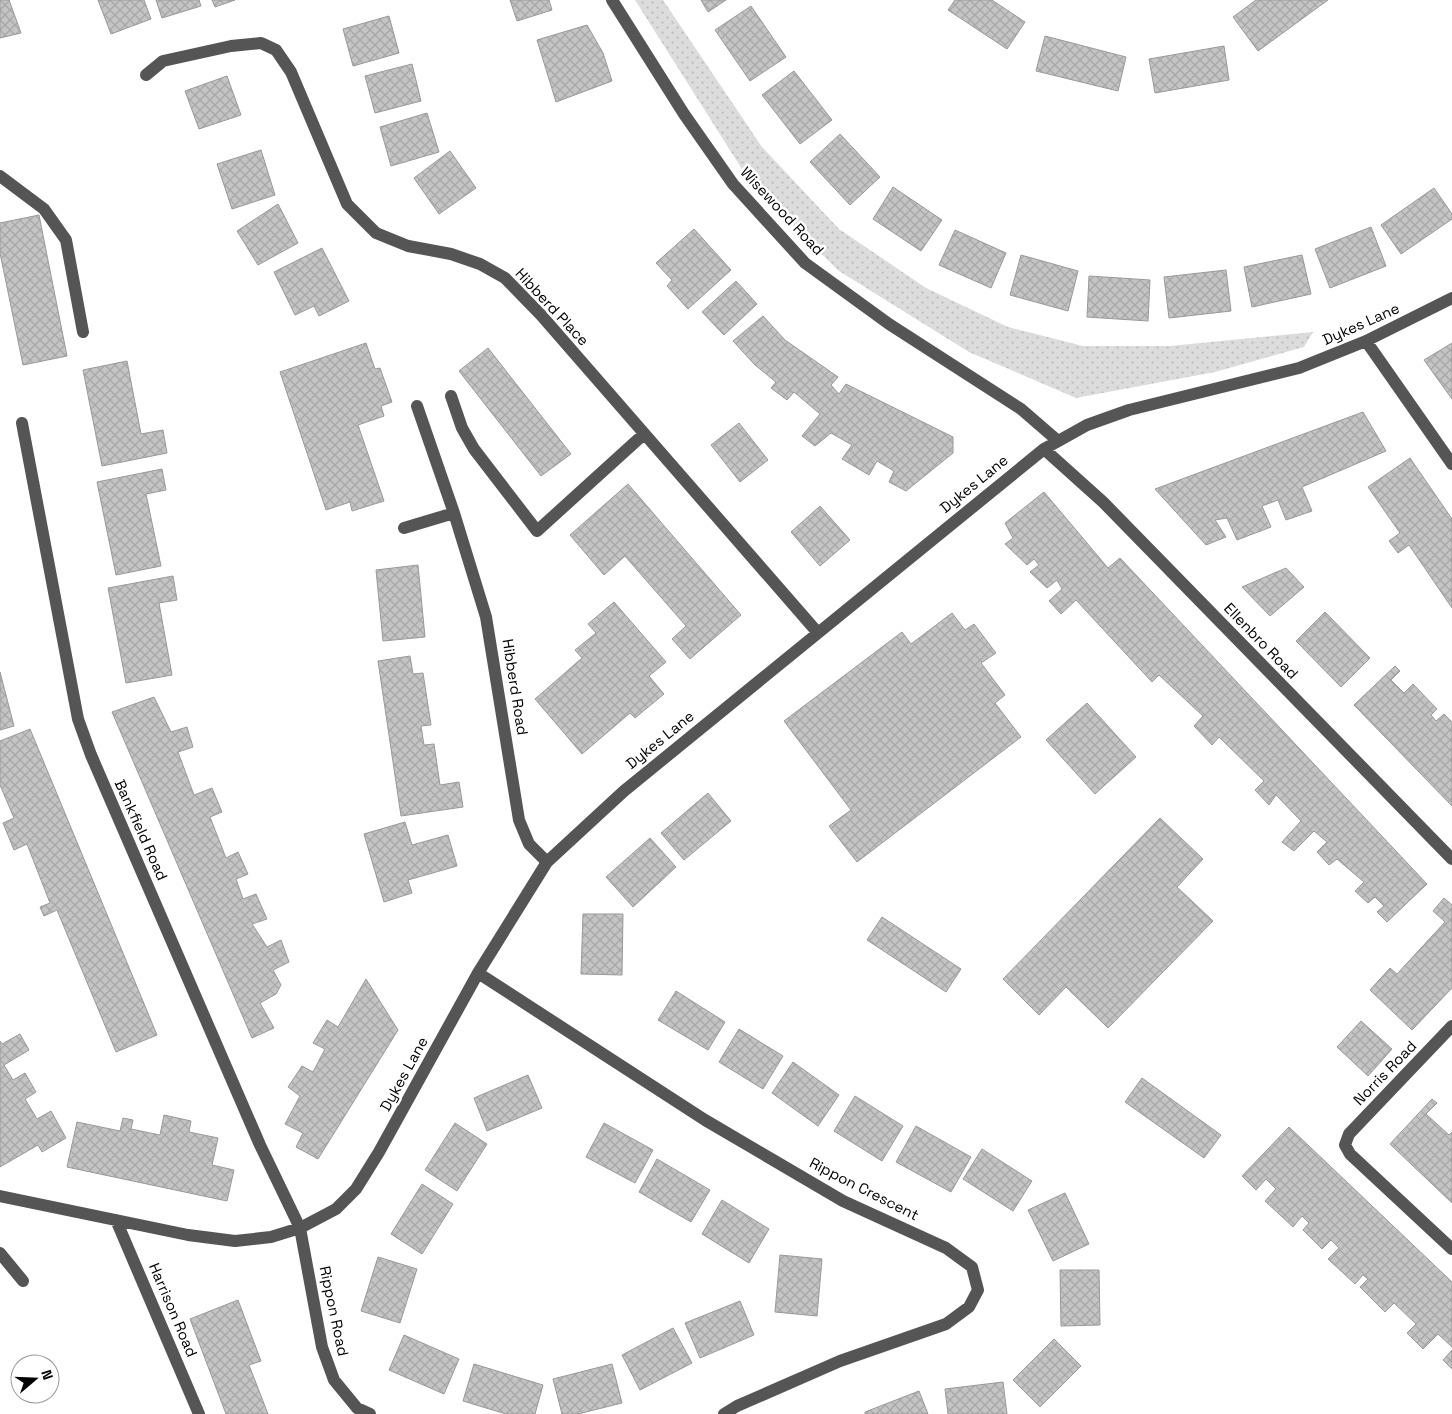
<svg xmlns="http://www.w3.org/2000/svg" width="1452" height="1414" viewBox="0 0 1452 1414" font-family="'Space Grotesk',sans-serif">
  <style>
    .grass { fill: url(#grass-dots) }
    .building { fill: url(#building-cross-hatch); stroke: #999 }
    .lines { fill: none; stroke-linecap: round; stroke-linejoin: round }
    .minor { stroke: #555; stroke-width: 12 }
    .labels { text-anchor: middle; stroke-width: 5; stroke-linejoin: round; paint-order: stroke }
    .street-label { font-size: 15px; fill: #000; stroke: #fff }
  </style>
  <defs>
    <pattern id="grass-dots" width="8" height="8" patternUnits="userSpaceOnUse" patternTransform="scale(1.25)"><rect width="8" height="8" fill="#dcdcdc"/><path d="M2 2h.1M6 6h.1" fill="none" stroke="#bbb" stroke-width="1.8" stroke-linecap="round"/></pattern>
    <pattern id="building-cross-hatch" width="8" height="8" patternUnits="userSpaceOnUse" patternTransform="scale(1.25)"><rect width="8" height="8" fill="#c4c4c4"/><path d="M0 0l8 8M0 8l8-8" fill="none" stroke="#a7a7a7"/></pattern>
  </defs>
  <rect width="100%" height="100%" fill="#fff"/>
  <!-- grass -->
  <path class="grass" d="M635 0H663L762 147 839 229 926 288 1008 327 1083 346H1170L1313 332 1304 347 1215 372 1076 398 969 352 839 271 752 185Z"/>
  <!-- building -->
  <path class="building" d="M0 0H9L21 33 0 38Z
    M98 0H144L151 19 111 34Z
    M156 0H199L201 6 162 18Z
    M212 0H235L215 7Z
    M510 0H549L552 10 517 21Z
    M701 0H726L708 12Z
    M955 0H992L1025 22 1007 49 948 10Z
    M1256 0H1328L1258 51 1233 17Z
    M751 6 786 57 750 81 715 30Z
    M389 16 399 53 353 66 343 29Z
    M587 25 603 53 612 81 556 102 537 40Z
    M1045 36 1126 57 1118 91 1036 71Z
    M1224 46 1229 80 1155 93 1149 59Z
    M412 64 421 101 375 113 365 76Z
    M794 71 832 120 800 144 762 95Z
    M227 76 241 115 199 129 185 91Z
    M427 113 439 152 391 166 380 127Z
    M840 134 880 177 850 205 810 162Z
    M261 150 275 195 232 209 217 164Z
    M450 151 476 188 439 214 414 178Z
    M893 187 942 220 921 251 873 219Z
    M1434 188 1452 214V219L1401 254 1381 225Z
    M278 204 298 243 258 265 237 231Z
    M39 215 67 356 23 365 0 253V223Z
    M1371 227 1386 266 1330 288 1315 249Z
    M694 229 731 270 688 309 667 286 672 280 656 263Z
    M955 230 1006 253 991 288 939 265Z
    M322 248 349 301 319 316 314 306 295 315 274 272Z
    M1021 255 1078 271 1068 311 1010 295Z
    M1302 255 1311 294 1252 307 1244 267Z
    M1226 270 1231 311 1169 318 1164 277Z
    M1089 276 1150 280 1148 321 1087 317Z
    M736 281 757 304 724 335 702 312Z
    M763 316 785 340 838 377 831 385 839 394 846 384 953 437V453L906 491 889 482 894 471 877 461 869 475 842 459 852 445 831 433 815 446 802 436 820 414 794 392 787 400 771 388 776 382 755 365 733 341Z
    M366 343 375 369 380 368 392 402 381 406 384 416 358 425 384 501 352 511 350 502 326 510 280 372Z
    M1452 343V399L1424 360Z
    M488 348 571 454 541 476 459 371Z
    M127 361 141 434 163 430 167 453 102 466 83 370Z
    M1363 412 1386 451 1302 487 1312 511 1286 520 1278 500 1262 506 1271 527 1237 540 1227 518 1215 520 1226 537 1206 545 1155 489Z
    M739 423 768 460 740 482 711 445Z
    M1410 458 1452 519V608L1409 545 1398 553 1389 541 1400 533 1368 487Z
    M162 469 166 490 146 494 161 566 116 575 97 482Z
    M628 484 741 615 690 659 672 639 686 626 625 556 604 575 570 535Z
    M1044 492 1108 568 1120 558 1427 884 1387 922 1377 912 1384 906 1375 897 1368 903 1355 891 1364 882 1337 859 1329 865 1317 852 1327 842 1314 831 1294 851 1282 842 1301 821 1276 795 1269 805 1255 790 1264 781 1219 737 1212 745 1194 726 1203 716 1159 675 1152 682 1076 600 1061 614 1049 601 1062 589 1057 580 1047 588 1030 572 1039 565 1034 559 1027 565 1005 544 1013 538 1005 523Z
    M820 506 850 540 820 566 791 532Z
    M418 565 425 637 383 641 376 570Z
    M1286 568 1304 587 1270 616 1242 587Z
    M173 576 177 600 159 603 172 675 126 683 108 588Z
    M614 602 666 662 649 676 664 694 635 718 630 713 582 754 535 699 582 658 575 650 596 633 588 624Z
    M1325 612 1370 658 1341 687 1296 641Z
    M952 613 965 630 974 624 996 653 981 663 1005 695 995 703 1021 737 857 862 829 826 851 810 784 721 902 632 911 644Z
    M410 656 413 674 423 673 431 725 421 726 424 745 434 744 440 785 459 782 463 807 401 816 378 661Z
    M1395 666 1400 671 1391 680 1404 693 1413 684 1437 709 1431 715 1436 721 1444 714 1452 722V806L1354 705Z
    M0 672 14 726 0 730Z
    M154 697 171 732 187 727 193 747 178 752 194 795 212 788 222 812 210 817 226 858 238 852 248 874 236 879 243 899 256 894 267 919 252 924 267 947 281 940 289 962 273 970 281 985 276 994 260 1003 274 1028 252 1038 112 712Z
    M1087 703 1136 757 1095 794 1046 740Z
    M30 729 157 1035 116 1052 57 910 44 916 40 907 50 903 27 844 14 850 3 823 14 818 0 785V741Z
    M708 793 731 821 684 860 661 833Z
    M1160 818 1203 859 1177 887 1213 921 1108 1028 1066 987 1039 1015 1003 979Z
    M405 822 412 845 448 835 457 866 408 880 412 893 384 902 364 834Z
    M650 838 676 867 633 907 606 877Z
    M1444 898 1452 905V988L1412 1030 1370 990 1390 968 1397 974 1445 922 1433 911Z
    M583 914H623L622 975 581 974Z
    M882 917 961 969 946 992 867 940Z
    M366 979 398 1030 318 1159 296 1147 303 1133 285 1124 300 1096 288 1087 302 1066 313 1072 325 1049 313 1043 327 1020 338 1027Z
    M676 991 725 1022 708 1050 658 1020Z
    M1361 1021 1392 1049 1368 1076 1337 1047Z
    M739 1029 783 1056 763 1089 719 1062Z
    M20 1034 29 1050 4 1065 13 1080 25 1073 36 1092 25 1099 37 1119 51 1111 66 1138 42 1152 38 1145 0 1167V1041L2 1044Z
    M793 1062 839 1095 818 1126 772 1093Z
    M528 1075 542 1108 487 1131 474 1098Z
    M1142 1078 1221 1135 1204 1158 1125 1102Z
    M855 1096 903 1126 882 1161 834 1131Z
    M1432 1099 1437 1103 1426 1114 1449 1135 1452 1132V1203L1390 1144Z
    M164 1115 191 1121 189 1132 218 1138 212 1165 234 1170 227 1201 67 1167 77 1122 120 1131 123 1118 133 1120 131 1129 160 1135Z
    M455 1123 487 1144 457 1191 425 1170Z
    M604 1123 653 1150 635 1183 586 1157Z
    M916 1126 971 1157 951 1192 896 1162Z
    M1289 1127 1452 1282V1347L1438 1334 1423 1349 1407 1333 1416 1324 1394 1303 1385 1312 1360 1287 1368 1279 1363 1275 1355 1284 1328 1259 1339 1248 1331 1240 1322 1249 1303 1230 1309 1223 1302 1216 1293 1227 1265 1201 1276 1189 1266 1179 1256 1190 1242 1176Z
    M982 1149 1032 1181 1013 1211 963 1179Z
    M657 1159 710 1190 691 1222 639 1192Z
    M422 1184 453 1204 422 1254 391 1234Z
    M1065 1193 1089 1244 1053 1261 1028 1210Z
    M722 1200 769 1229 749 1263 702 1234Z
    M780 1255 822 1259 817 1316 775 1312Z
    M378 1257 417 1269 400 1323 361 1311Z
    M1060 1270H1099L1100 1325 1061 1326Z
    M238 1300 261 1361 249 1365 268 1414H226L190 1319Z
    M740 1301 754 1335 700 1358 685 1323Z
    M673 1328 692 1363 640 1390 622 1355Z
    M404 1335 459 1359 444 1394 389 1370Z
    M1054 1339 1081 1366 1040 1407 1013 1380Z
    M1452 1350V1369L1443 1360Z
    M474 1364 543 1385 535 1414H506L463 1401Z
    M612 1364 622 1403 578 1414H562L553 1379Z
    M1003 1382 1007 1414H948L945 1389Z
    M919 1391 928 1414H865V1412Z"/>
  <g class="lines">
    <!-- minor -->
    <path class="minor" d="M612 0 684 114 733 184 805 263 889 324 1021 409 1058 441
      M146 75 163 61 231 46 261 43 276 50 291 72 347 204 376 233 408 246 451 254 480 264 505 278 541 315 818 633
      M0 176 44 209 66 240 83 332
      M1366 341 1452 464
      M451 396 462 428 474 449 537 531 644 434
      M417 406 454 513 486 617 519 820 529 844 547 862
      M22 423 78 719 91 755 260 1145 300 1228 322 1347 334 1380 357 1408 370 1414
      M1044 449 1103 502 1452 859
      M404 528 454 513
      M478 973 705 1120 843 1201 946 1248 972 1267 978 1290 969 1307 946 1324 840 1361 737 1406 724 1414
      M1452 1026 1349 1134 1345 1145 1350 1154 1452 1249
      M0 1196 188 1235 235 1241 271 1237 300 1228 336 1209 356 1189 379 1152 478 973 547 862 624 791 1044 449 1087 425 1129 410 1299 368 1366 341 1452 298
      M116 1220 199 1414
      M0 1253 23 1281"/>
  </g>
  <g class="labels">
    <!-- street labels -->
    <g class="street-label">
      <text transform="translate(782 211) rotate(47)" y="5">Wisewood Road</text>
      <text transform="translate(552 307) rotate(47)" y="5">Hibberd Place</text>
      <text transform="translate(1361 324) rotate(-24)" y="5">Dykes Lane</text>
      <text transform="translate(974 484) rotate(-39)" y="5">Dykes Lane</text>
      <text transform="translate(1261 641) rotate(46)" y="5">Ellenbro Road</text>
      <text transform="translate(515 687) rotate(81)" y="5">Hibberd Road</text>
      <text transform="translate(660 740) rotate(-39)" y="5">Dykes Lane</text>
      <text transform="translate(141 830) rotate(66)" y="5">Bankfield Road</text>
      <text transform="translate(1385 1073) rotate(-46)" y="5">Norris Road</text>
      <text transform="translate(404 1074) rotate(-61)" y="5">Dykes Lane</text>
      <text transform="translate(864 1189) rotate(27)" y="5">Rippon Crescent</text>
      <text transform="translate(173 1310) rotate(67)" y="5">Harrison Road</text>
      <text transform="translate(334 1311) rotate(78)" y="5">Rippon Road</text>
    </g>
  </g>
  <!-- north arrow -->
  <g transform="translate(35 1379) rotate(71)"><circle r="24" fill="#ffffff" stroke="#999999"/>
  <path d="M0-4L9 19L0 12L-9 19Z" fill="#000000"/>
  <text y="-8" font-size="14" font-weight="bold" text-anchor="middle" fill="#000000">N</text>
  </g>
</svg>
